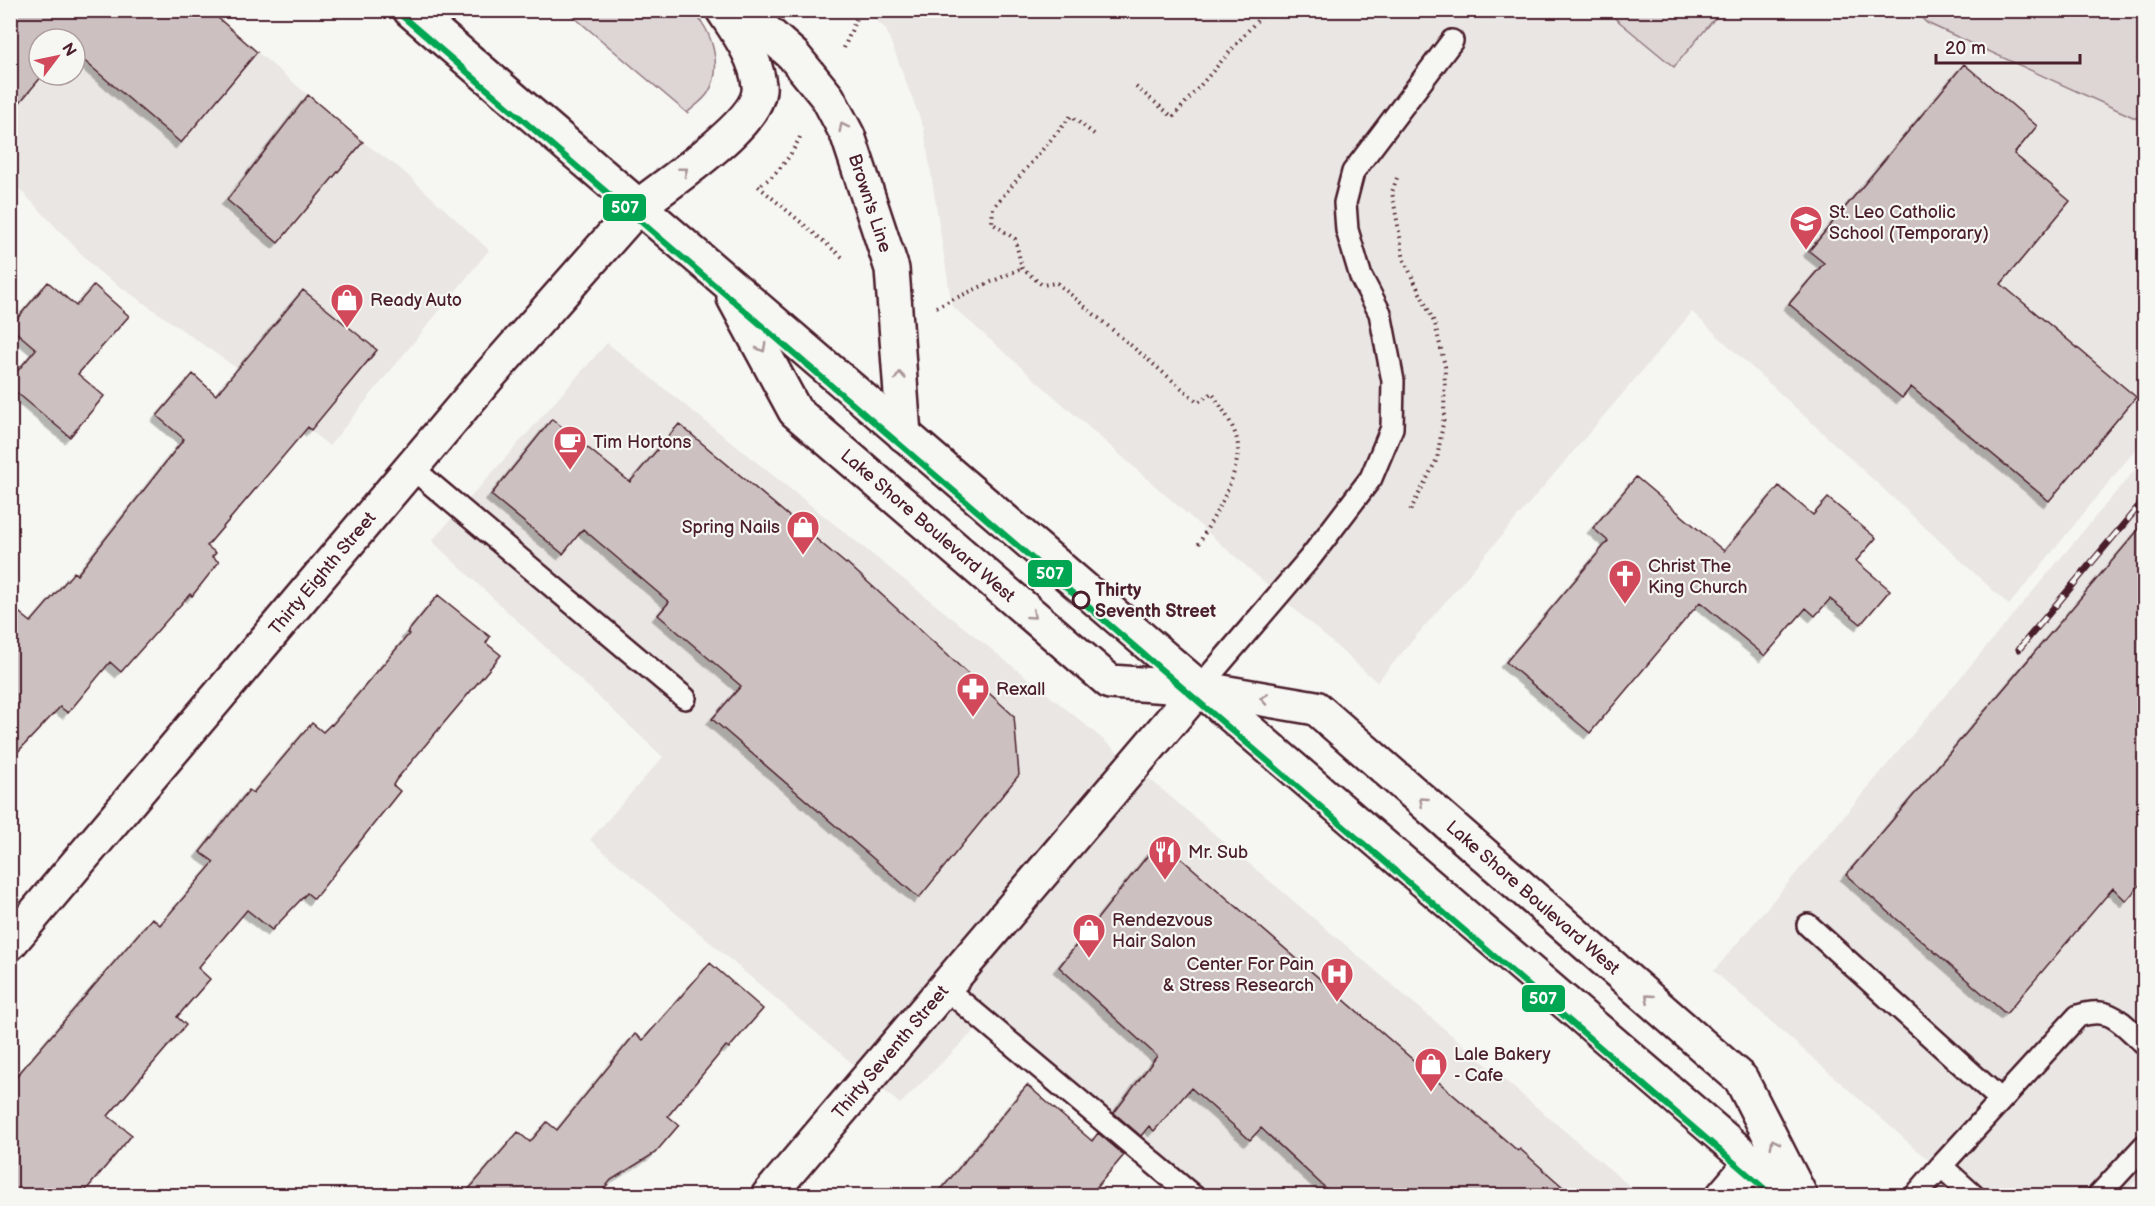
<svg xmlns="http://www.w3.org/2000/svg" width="2155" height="1206" viewBox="0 0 2155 1206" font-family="'Balsamiq Sans',sans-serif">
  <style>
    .built { fill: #e9e6e3; fill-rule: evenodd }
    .green { fill: #ddd6d5; stroke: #947a80; stroke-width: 1.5 }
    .building { fill: #ccc1c0; stroke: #4a1f2b; stroke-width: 1.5; filter: url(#shadow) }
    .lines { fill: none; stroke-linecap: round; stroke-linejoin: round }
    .service-casing { stroke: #4a1f2b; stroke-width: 26 }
    .minor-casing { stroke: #4a1f2b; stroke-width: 38 }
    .primary-casing { stroke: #4a1f2b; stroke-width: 38 }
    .path { stroke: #4a1f2b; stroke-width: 4; stroke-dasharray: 1.5 4.5; stroke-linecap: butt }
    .service { stroke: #f6f6f2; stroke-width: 21 }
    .minor { stroke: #f6f6f2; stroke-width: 33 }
    .primary { stroke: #f6f6f2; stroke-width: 33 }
    .rail-casing { stroke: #4a1f2b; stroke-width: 7 }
    .rail { stroke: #f6f6f2; stroke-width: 4.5; stroke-dasharray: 14; stroke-linecap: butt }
    .tram-1-casing { stroke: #f6f6f2; stroke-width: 10 }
    .tram-1 { stroke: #00a651; stroke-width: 6 }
    .oneway { stroke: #a99598 }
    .stop-dot { fill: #f6f6f2; stroke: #4a1f2b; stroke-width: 3 }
    .labels { text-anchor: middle; stroke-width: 4.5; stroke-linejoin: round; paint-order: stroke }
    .street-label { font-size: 18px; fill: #4a1f2b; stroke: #f6f6f2 }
    .poi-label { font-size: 18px; fill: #4a1f2b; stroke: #f6f6f2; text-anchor: start }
    .stop-label { font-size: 18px; font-weight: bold; fill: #4a1f2b; stroke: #f6f6f2; text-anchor: start }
    .line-badge { stroke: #f6f6f2; stroke-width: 2 }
    .badge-label { font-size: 16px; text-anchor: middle; font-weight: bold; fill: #fff }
  </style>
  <defs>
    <filter id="shadow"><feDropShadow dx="-5.5" dy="5.5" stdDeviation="0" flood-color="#0004"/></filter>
  </defs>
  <rect width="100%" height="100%" fill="#f6f6f2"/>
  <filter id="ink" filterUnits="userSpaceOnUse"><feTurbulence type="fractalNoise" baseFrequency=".0167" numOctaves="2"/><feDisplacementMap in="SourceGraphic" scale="12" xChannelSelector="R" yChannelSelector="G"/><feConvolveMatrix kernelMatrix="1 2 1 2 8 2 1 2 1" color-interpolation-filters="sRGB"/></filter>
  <g filter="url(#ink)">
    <!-- built -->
    <path class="built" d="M11 11H209L363 142 402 170 489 250 329 446 238 369 98 271 11 180ZM39 39H75V75H39Z
      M865 11H2144V439L2009 605 1692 312 1377 682 952 306 924 129 886 29Z
      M607 343 1081 721 1640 1195H1180L979 1026 900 1104 590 840 663 757 432 541Z
      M2144 459V1172L2123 1195H1968L1714 971Z"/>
    <!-- green -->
    <path class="green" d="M1615 10H1721V11L1674 67 1611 15Z
      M567 11H691C712 28 724 68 708 93 703 101 693 107 687 113Z
      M1914 11H2144V122L1927 23Z"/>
    <!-- building -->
    <path class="building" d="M10 10H209L257 52 181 143 75 53V39H39V75H43L10 114Z
      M1964 64 2037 126 2014 154 2070 201 2001 284 2136 397 2049 501 1911 387 1902 398 1789 304 1824 263 1809 251Z
      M308 95 363 142 278 243 227 200Z
      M48 282 76 306 94 285 129 316 78 374 104 396 70 437 10 387V380L36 349 10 327Z
      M303 290 377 350 311 430 308 427 207 546 216 553 212 557 219 562 192 596 190 594 121 672 110 662 68 713 60 707 10 760V605L31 622 74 572 77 575 184 439 157 416 193 374 216 395Z
      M552 419 630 482 679 424 846 564 847 563 1014 716 1019 775 919 898 712 719 741 686 658 615 669 602 583 529 563 554 491 495Z
      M1636 477 1724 551 1779 486 1813 515 1828 498 1876 538 1856 561 1890 590 1861 624 1830 599 1815 616 1806 608 1765 656 1700 602 1590 733 1506 662 1608 541 1593 528Z
      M2145 522V879L2126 901 2113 888 2006 1014 1846 875Z
      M438 595 490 637 486 643 501 655 396 780 393 785 400 791 314 899 307 893 272 930 247 910 198 968 210 979 177 1017 186 1025 108 1116 132 1135 81 1196H10V1084L152 918 160 925 214 862 200 852 249 790 253 793 312 723 323 732 331 724 332 725 409 634 407 633Z
      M1160 840 1518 1151 1520 1149 1573 1196H1334L1261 1128 1250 1140 1191 1088 1154 1131 1149 1126 1141 1136 1114 1113 1157 1056 1059 967Z
      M710 963 763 1009 729 1048 726 1046 668 1116 679 1125 655 1153 611 1180 598 1196H463L518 1132 530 1142 547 1122 557 1130 635 1034 643 1040Z
      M1027 1085 1092 1141 1098 1133 1124 1155 1089 1196H936Z"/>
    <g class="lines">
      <!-- service casing -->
      <g class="service-casing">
        <path id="service" d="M412 468 685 698
          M1199 688 1310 558 1371 478 1392 428 1393 381 1380 313 1361 277 1347 230 1345 203 1353 172 1452 41
          M1808 925 2001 1100
          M945 988 1193 1196
          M1915 1196 1941 1166
          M1974 1196 1941 1166 2078 1016C2111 1005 2121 1023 2144 1043
          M2098 1196 2144 1146"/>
      </g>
      <!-- minor casing -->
      <g class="minor-casing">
        <g id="minor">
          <path id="s1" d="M10 943 487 378 638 207"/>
          <path id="s2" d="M768 1196 1199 688"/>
          <path d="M1723 1196 1752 1162"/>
        </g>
      </g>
      <!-- primary casing -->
      <g class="primary-casing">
        <g id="primary">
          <path d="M410 10 1791 1196"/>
          <path id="s3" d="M742 10 793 55 828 98 848 136 892 269 904 435"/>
          <path d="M638 207C665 184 764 122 759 85 756 57 738 33 723 10"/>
          <path id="s4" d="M734 298 795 411 1110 682 1199 688 1316 708 1741 1079 1800 1195"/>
        </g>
      </g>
      <!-- path -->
      <path class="path" d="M844 48 860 10
        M1136 87 1173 117 1266 10
        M1094 134 1071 116 993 208 992 223 1015 239 1022 268 1042 285 1057 283 1198 402 1212 393C1222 409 1240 432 1238 452 1235 485 1212 519 1197 547
        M800 137C791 156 777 176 758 186L842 257
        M1397 178 1392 192 1404 260 1435 324 1445 366 1444 417 1437 459 1410 511
        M936 307 1022 268"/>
      <!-- service -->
      <use href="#service" class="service"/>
      <!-- minor -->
      <use href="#minor" class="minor"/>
      <!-- primary -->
      <use href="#primary" class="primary"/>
      <!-- rail casing -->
      <g class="rail-casing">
        <path id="rail" d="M2019 649 2144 500"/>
      </g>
      <!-- rail -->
      <use href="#rail" class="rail"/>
      <!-- tram-1 casing -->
      <g class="tram-1-casing">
        <path id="tram-1" d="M395 10 1773 1196"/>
      </g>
      <!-- tram-1 -->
      <use href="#tram-1" class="tram-1"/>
    </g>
    <!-- one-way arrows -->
    <defs><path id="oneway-chevron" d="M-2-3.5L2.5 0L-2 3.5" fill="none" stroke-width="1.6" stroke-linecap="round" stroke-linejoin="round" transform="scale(1.5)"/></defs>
    <g class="oneway">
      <use href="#oneway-chevron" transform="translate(843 127) rotate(-117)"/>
      <use href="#oneway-chevron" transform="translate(684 171) rotate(-38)"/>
      <use href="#oneway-chevron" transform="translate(762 348) rotate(62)"/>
      <use href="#oneway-chevron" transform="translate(900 376) rotate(-94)"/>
      <use href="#oneway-chevron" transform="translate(1032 615) rotate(41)"/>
      <use href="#oneway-chevron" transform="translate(1264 699) rotate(-171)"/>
      <use href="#oneway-chevron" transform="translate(1423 801) rotate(-139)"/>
      <use href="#oneway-chevron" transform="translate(1649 998) rotate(-139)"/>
      <use href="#oneway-chevron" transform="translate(1774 1143) rotate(-117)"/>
    </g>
  </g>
  <!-- icons -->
  <defs>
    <g id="school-pin" transform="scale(1.725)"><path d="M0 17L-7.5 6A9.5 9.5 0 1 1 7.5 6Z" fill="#d1495b" stroke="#f6f6f2"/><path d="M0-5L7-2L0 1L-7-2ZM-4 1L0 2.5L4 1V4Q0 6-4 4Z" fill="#fff"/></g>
    <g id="shop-pin" transform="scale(1.725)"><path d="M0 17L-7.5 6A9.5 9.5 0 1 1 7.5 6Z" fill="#d1495b" stroke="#f6f6f2"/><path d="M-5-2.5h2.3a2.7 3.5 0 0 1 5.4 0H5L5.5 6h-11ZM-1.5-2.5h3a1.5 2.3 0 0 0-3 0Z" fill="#fff"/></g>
    <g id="cafe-pin" transform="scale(1.725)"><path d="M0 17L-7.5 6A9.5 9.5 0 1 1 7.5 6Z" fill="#d1495b" stroke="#f6f6f2"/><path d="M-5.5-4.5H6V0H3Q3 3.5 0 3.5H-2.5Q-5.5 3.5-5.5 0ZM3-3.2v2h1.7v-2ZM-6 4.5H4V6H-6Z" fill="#fff"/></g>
    <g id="church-pin" transform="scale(1.725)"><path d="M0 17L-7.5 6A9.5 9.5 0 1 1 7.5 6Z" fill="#d1495b" stroke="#f6f6f2"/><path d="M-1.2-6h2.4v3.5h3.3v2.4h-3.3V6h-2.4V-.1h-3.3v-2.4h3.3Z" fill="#fff"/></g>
    <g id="pharmacy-pin" transform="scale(1.725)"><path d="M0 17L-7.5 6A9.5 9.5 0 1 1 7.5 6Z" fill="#d1495b" stroke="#f6f6f2"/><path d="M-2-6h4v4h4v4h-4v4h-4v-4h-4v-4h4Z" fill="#fff"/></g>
    <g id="restaurant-pin" transform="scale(1.725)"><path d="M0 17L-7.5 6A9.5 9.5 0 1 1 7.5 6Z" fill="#d1495b" stroke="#f6f6f2"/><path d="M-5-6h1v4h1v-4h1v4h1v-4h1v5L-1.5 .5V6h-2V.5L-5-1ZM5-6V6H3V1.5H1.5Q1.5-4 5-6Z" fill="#fff"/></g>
    <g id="hospital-pin" transform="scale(1.725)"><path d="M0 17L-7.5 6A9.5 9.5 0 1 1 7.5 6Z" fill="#d1495b" stroke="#f6f6f2"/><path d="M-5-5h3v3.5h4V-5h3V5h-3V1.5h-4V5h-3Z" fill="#fff"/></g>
  </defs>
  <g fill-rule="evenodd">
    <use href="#school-pin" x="1806" y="222"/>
    <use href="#shop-pin" x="347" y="300"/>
    <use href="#cafe-pin" x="570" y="442"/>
    <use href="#shop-pin" x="803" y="527"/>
    <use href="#church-pin" x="1625" y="576"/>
    <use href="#pharmacy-pin" x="973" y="689"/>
    <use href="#restaurant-pin" x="1165" y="852"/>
    <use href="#shop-pin" x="1089" y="930"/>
    <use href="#hospital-pin" x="1337" y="974"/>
    <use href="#shop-pin" x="1431" y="1064"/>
  </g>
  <!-- markers -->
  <circle class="stop-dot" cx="1081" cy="600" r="8"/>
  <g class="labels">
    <!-- street labels -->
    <g class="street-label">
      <text dy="6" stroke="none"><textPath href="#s3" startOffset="237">Brown's Line</textPath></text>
      <text dy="6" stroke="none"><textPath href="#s4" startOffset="304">Lake Shore Boulevard West</textPath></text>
      <text dy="6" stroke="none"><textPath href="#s1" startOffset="484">Thirty Eighth Street</textPath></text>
      <text dy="6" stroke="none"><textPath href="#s4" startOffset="1040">Lake Shore Boulevard West</textPath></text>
      <text dy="6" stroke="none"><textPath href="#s2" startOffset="189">Thirty Seventh Street</textPath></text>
    </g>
    <!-- poi labels -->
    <g class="poi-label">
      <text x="1829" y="218">St. Leo Catholic<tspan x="1829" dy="21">School (Temporary)</tspan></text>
      <text x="370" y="306">Ready Auto</text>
      <text x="593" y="448">Tim Hortons</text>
      <text x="780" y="533" text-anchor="end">Spring Nails</text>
      <text x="1648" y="572">Christ The<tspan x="1648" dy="21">King Church</tspan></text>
      <text x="996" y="695">Rexall</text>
      <text x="1188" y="858">Mr. Sub</text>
      <text x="1112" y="926">Rendezvous<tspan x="1112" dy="21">Hair Salon</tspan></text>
      <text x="1314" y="970" text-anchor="end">Center For Pain<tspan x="1314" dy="21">&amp; Stress Research</tspan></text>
      <text x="1454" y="1060">Lale Bakery<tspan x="1454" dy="21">- Cafe</tspan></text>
    </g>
    <!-- stop labels -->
    <g class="stop-label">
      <text x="1095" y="596">Thirty<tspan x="1095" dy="21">Seventh Street</tspan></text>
    </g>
  </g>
  <g class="line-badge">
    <rect x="602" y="193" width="45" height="29" rx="6" fill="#00a651"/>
    <rect x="1027" y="559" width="46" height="29" rx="6" fill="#00a651"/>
    <rect x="1521" y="984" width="45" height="29" rx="6" fill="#00a651"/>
  </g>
  <g class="badge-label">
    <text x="625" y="213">507</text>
    <text x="1050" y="579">507</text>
    <text x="1543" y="1004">507</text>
  </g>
  <!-- margin -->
  <rect width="2155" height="1206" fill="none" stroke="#f6f6f2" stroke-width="36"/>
  <rect x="18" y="18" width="2119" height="1170" fill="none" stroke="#4a1f2b" stroke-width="2" filter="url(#ink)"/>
  <!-- north arrow -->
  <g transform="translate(57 57) rotate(58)"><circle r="28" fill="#f6f6f2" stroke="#b1a0a2" stroke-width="1.5"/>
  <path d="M0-4.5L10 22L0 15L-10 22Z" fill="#d1495b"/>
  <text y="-9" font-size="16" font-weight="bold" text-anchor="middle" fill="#4a1f2b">N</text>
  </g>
  <!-- scale -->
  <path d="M1936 54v9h144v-9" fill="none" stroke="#4a1f2b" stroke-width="3"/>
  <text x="1945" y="54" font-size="18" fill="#4a1f2b" stroke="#f6f6f2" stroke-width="4.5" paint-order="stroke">20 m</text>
</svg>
